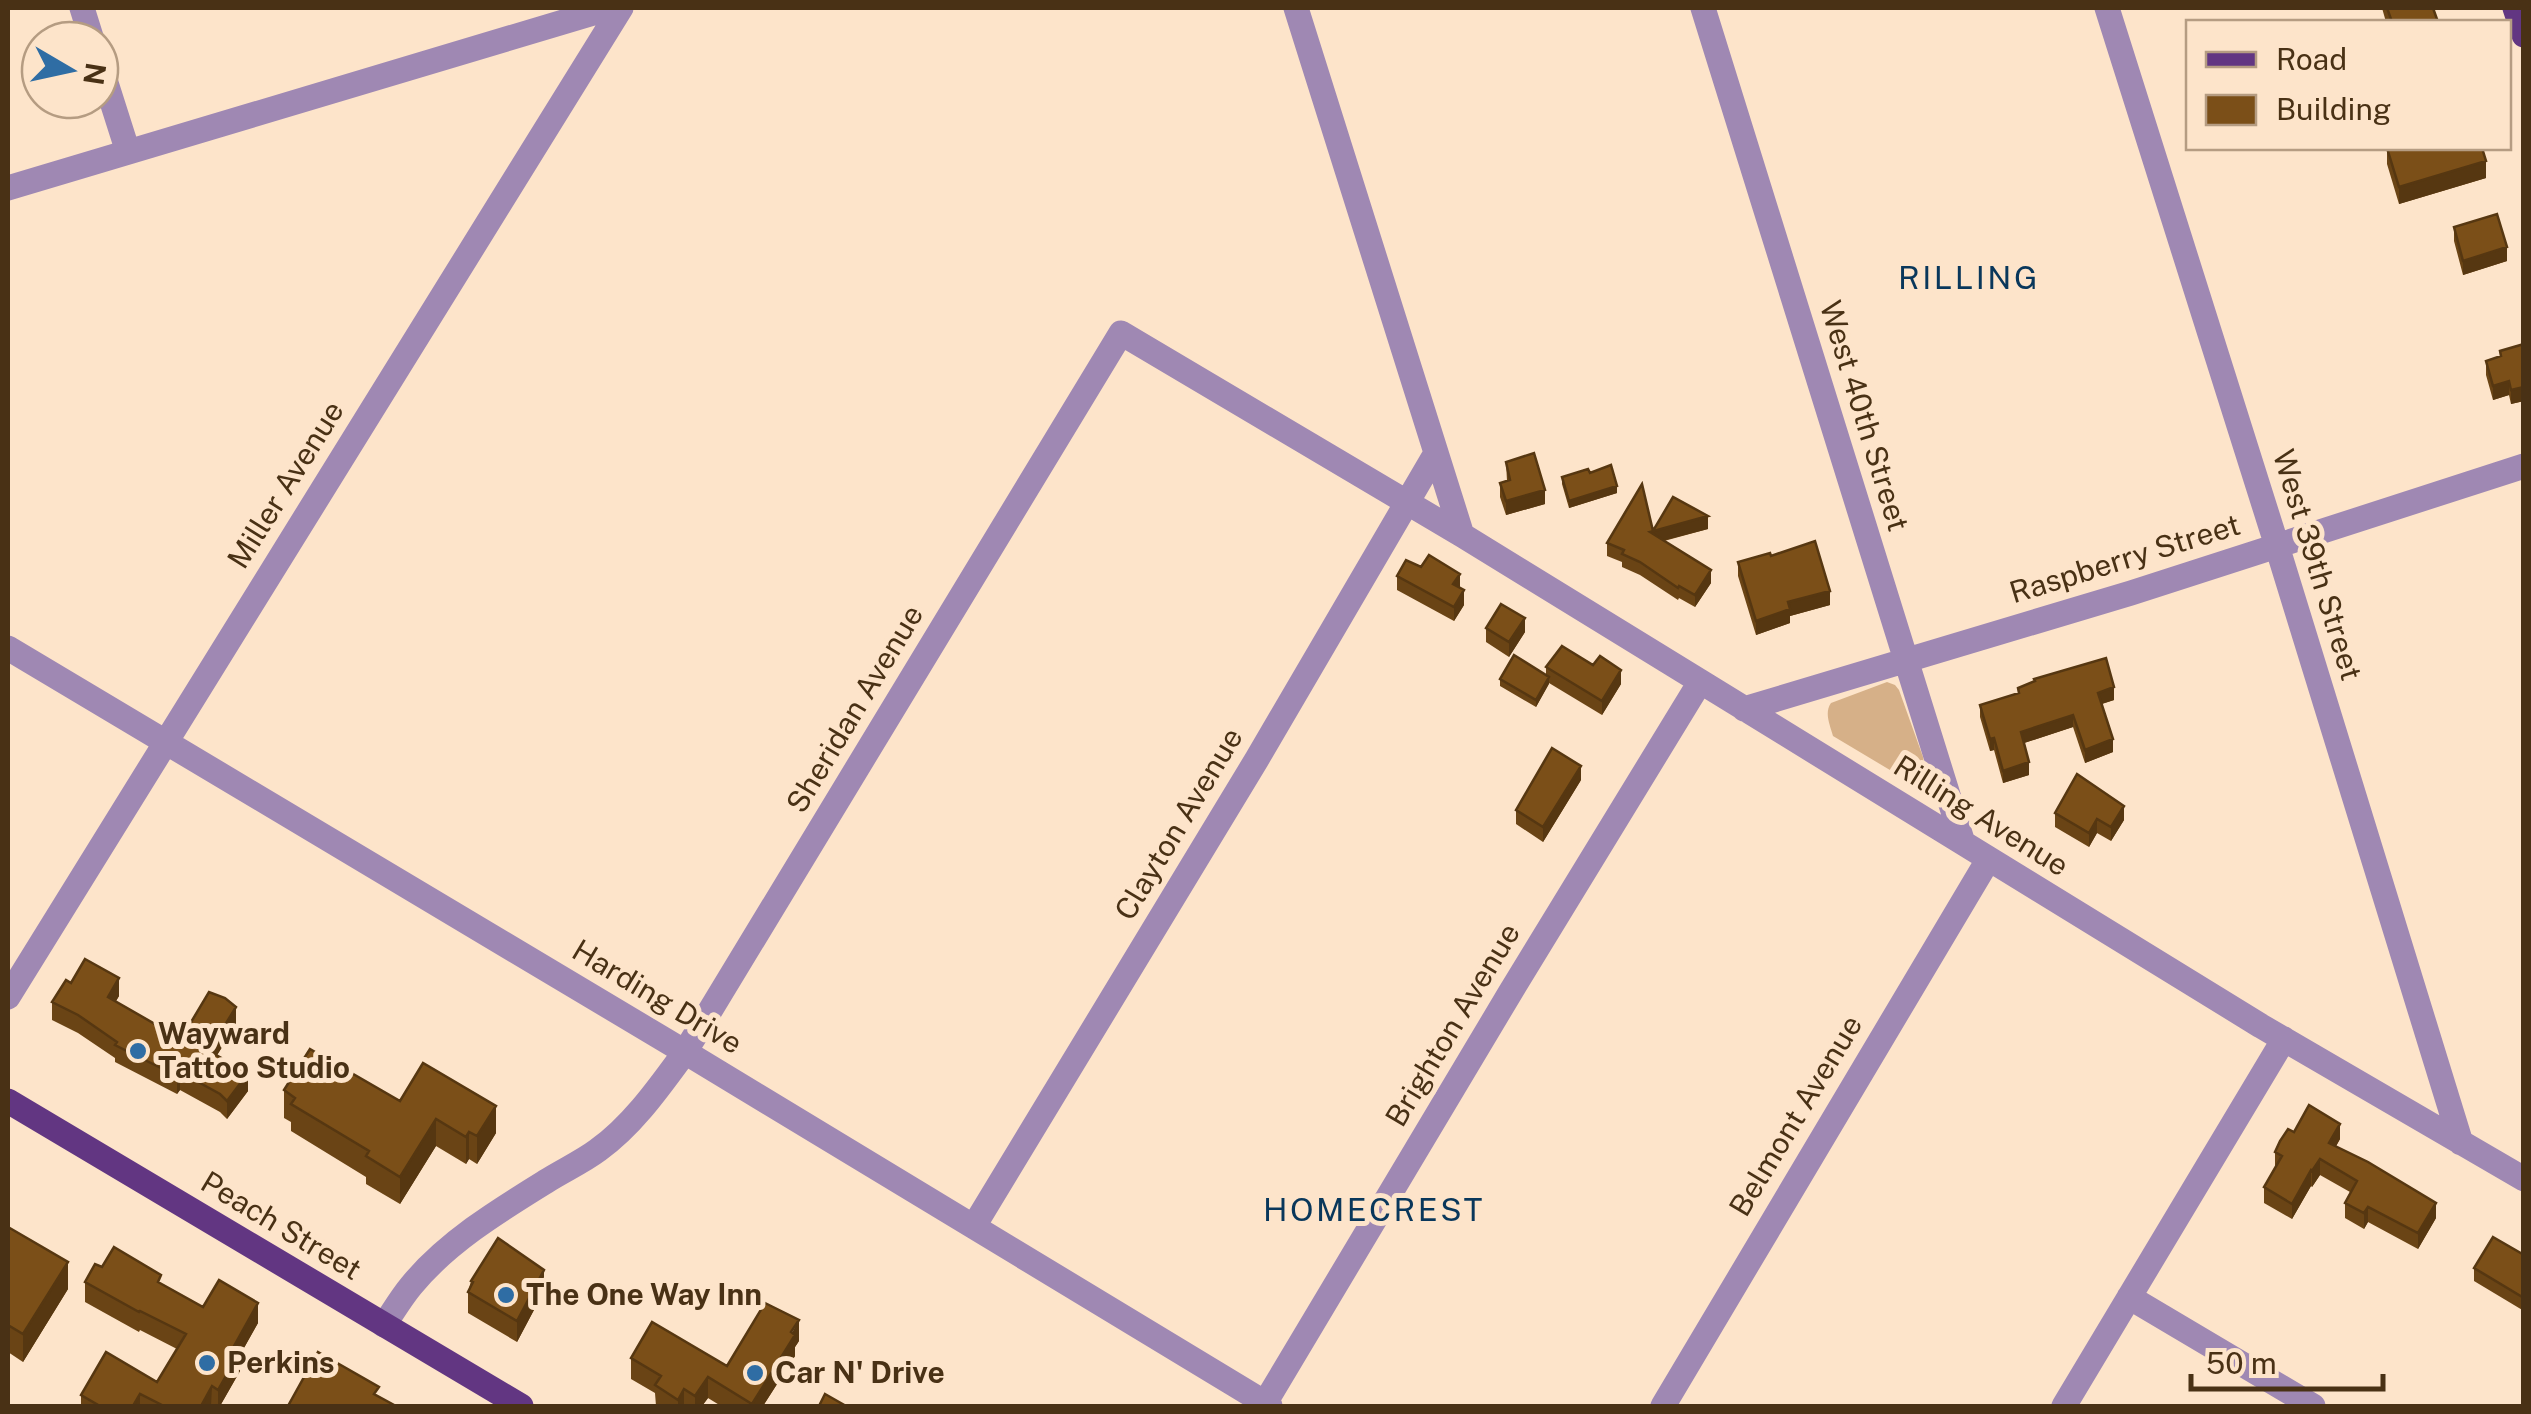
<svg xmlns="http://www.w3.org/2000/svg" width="2531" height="1414" viewBox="0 0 2531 1414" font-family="'Public Sans',sans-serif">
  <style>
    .green { fill: #d6b088 }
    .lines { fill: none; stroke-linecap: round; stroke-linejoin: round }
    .minor { stroke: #9f88b3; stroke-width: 25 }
    .major { stroke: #623682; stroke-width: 25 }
    .wall { fill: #6a4415 }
    .shaded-wall { fill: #563711 }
    .building { fill: #7b4f18; stroke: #563711; stroke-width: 2.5 }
    .poi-dot { fill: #2f6da4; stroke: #fde4ca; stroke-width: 4 }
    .labels { text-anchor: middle; stroke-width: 10; stroke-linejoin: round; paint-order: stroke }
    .street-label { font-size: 30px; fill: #493115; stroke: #fde4ca }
    .poi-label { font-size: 30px; font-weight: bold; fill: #493115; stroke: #fde4ca; text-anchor: start }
    .neighbourhood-label { font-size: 32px; letter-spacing: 2.5px; fill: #09375b; stroke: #fde4ca }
  </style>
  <rect width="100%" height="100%" fill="#fde4ca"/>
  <!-- green -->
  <path class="green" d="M1887 682 1895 685 1899 690 1923 757 1926 777 1918 782 1905 779 1833 736C1830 725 1824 713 1831 703Z"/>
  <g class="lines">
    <!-- minor -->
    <path class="minor" d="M82 8 92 40
      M1296 8 1462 535
      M1703 8 1963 843
      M2107 8 2277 546 2461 1143
      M100 64 128 152
      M8 188 610 8
      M8 648 685 1052 1270 1406
      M1744 709 2131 593 2524 466
      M8 997 621 8
      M974 1226 1257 759 1436 453
      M2129 1297 2313 1406
      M384 1325C393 1312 401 1298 411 1286 446 1243 498 1211 545 1182 562 1171 582 1162 598 1150 633 1125 660 1086 685 1052L1121 333 1462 535 2261 1026 2524 1179
      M1265 1403 1510 993 1700 682
      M1663 1406 1988 860
      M2064 1406 2284 1039"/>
    <!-- major -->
    <path class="major" d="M2515 8 2524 35
      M8 1101 521 1406"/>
  </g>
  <!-- wall -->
  <path class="wall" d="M2382 8H2433L2438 22H2386Z
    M2387 148 2486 178 2399 204 2387 164Z
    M2454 227 2507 261 2463 275 2454 241Z
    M2524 344V401L2511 404 2509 395 2493 400 2486 375V361L2500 356V351Z
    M1506 462 1545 504 1506 515 1500 497V483L1507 481Z
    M1590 473 1617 493 1569 508 1562 484V477Z
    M1708 529 1664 541 1711 583 1695 607 1679 598 1678 600 1640 575 1622 567V562L1607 556V543L1653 531Z
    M1771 556 1830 605 1790 616V623L1756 635 1738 576V562Z
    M1397 576 1460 588 1464 605 1454 621 1397 590Z
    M1486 628 1525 632 1509 657 1486 642Z
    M1546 667 1621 684 1602 715 1549 683 1536 707 1500 686V679L1546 675Z
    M2018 688 2114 700 2102 704 2113 752 2085 763 2073 727 2024 743 2029 775 2003 783 1994 750 1990 751 1980 717V705L2018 694Z
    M1581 780 1543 842 1516 824V810Z
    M2055 813 2124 820 2111 841 2097 833 2089 847 2055 827Z
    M71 983 119 996 116 1001 181 1039 236 1025 217 1055 248 1091 227 1119 220 1112 180 1090 177 1094 115 1062V1058L78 1033 52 1020V1002Z
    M284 1090 400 1101 496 1133 477 1164 469 1159 466 1164 436 1146 400 1204 366 1184V1177L291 1131V1122L284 1118Z
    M2294 1132 2340 1139 2336 1146 2436 1218 2418 1249 2368 1222 2364 1229 2345 1218V1203L2350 1192 2320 1175 2312 1187 2311 1186 2292 1219 2264 1203V1187L2275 1167V1152Z
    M8 1227 68 1289 23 1362 8 1352Z
    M2524 1255V1311L2474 1281V1268Z
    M471 1281 544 1291 517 1342 468 1313V1292Z
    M85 1282 161 1284 203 1307 258 1323 240 1355V1371L220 1406 212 1405 211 1406H81V1395L157 1382 177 1349 140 1330 139 1332 85 1302Z
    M799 1341 795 1347V1356L763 1406H721L708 1398 702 1406H656L655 1393 631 1379V1358L727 1366Z"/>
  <!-- shaded-wall -->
  <path class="shaded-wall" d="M2486 161V178L2399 204V187Z
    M2507 247V261L2463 275V261Z
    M2509 381V395L2493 400V386Z
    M2524 387V401L2511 404V390Z
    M1617 486V493L1569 508V501Z
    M1545 490V504L1506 515V501Z
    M1708 516V529L1650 544V532Z
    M1711 570V583L1695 607V595Z
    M1460 574V588L1453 584Z
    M1464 590V605L1454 621V607Z
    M1830 591V605L1790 616V623L1756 635V621L1788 602Z
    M1525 618V632L1509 657V642Z
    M1621 670V684L1602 715V701Z
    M1549 677V684L1536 707V700Z
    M2114 687V700L2098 705V693Z
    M2073 715V727L2021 744V732Z
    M1994 738V750L1990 751V739Z
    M2113 739V752L2085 763V750Z
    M2029 762V775L2003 783V771Z
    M1581 766V780L1543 842V827Z
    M2124 806V820L2111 841V827Z
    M2097 819V833L2089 847V833Z
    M9 860V887L8 889V862Z
    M119 978V996L108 1014V997Z
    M236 1007V1025L209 1068V1051Z
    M180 1072V1090L177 1094V1076Z
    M248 1073V1091L227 1119V1101Z
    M496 1106V1133L477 1164V1136Z
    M436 1119V1146L400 1204V1177Z
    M2340 1124V1139L2329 1159V1143Z
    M469 1132V1159L466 1164V1137Z
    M2320 1159V1175L2312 1187V1171Z
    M2311 1170V1186L2292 1219V1204Z
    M2436 1203V1218L2418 1249V1233Z
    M2368 1207V1222L2364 1229V1213Z
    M68 1262V1289L23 1362V1334Z
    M544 1270V1291L517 1342V1321Z
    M258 1303V1323L240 1355V1371L220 1406H218V1390L233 1348Z
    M799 1320V1341L795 1347V1356L763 1406H752Z
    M708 1377V1398L702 1406H695V1396Z
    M212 1386 211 1406H201Z
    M684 1389V1406H678V1400Z
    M140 1394V1406H133Z"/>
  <!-- building -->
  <path class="building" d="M2387 8H2433L2438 22H2392Z
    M2387 148H2482L2486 161 2399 187Z
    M2497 214 2507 247 2463 261 2454 227Z
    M2524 344V387L2511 390 2509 381 2493 386 2486 361 2501 356 2500 351Z
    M1534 453 1545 490 1506 501 1500 483 1510 480 1506 462Z
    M1611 465 1617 486 1569 501 1562 477 1588 469 1590 473Z
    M1642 484 1653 531 1673 497 1708 516 1650 532 1711 570 1695 595 1679 586 1678 588 1640 562 1622 554 1624 550 1607 543Z
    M1815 541 1830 591 1788 602 1790 609 1756 621 1738 562 1770 553 1771 556Z
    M1429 555 1460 574 1453 584 1464 590 1454 607 1397 576 1406 560 1421 567Z
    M1501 604 1525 618 1509 642 1486 628Z
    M1562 646 1593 665 1600 656 1621 670 1602 701 1546 667Z
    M1514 655 1549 677 1536 700 1500 679Z
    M2106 658 2114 687 2098 693 2113 739 2085 750 2073 715 2021 732 2029 762 2003 771 1994 738 1990 739 1980 705 2019 693 2018 688 2035 681 2034 679Z
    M1552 748 1581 766 1543 827 1516 810Z
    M2077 774 2124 806 2111 827 2097 819 2089 833 2055 813Z
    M85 959 119 978 108 997 181 1039 209 992 225 998 236 1007 209 1051 248 1073 227 1101 220 1094 180 1072 177 1076 115 1045 117 1042 78 1015 52 1002 66 980 71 983Z
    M310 1049 400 1101 423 1063 496 1106 477 1136 469 1132 466 1137 436 1119 400 1177 366 1156 369 1151 291 1104 295 1098 284 1090Z
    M2309 1105 2340 1124 2329 1143 2368 1162 2436 1203 2418 1233 2368 1207 2364 1213 2345 1203 2357 1181 2320 1159 2312 1171 2311 1170 2292 1204 2264 1187 2282 1156 2275 1152 2280 1141 2288 1129 2294 1132Z
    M8 1227 68 1262 23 1334 8 1325Z
    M2493 1237 2524 1255V1298L2474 1268Z
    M498 1238 544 1270 517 1321 468 1292 473 1282 471 1281Z
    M114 1247 161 1275 158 1282 203 1307 219 1280 258 1303 233 1348 240 1351 218 1390 212 1386 201 1406H164L140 1394 133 1406H100L81 1395 106 1352 157 1382 186 1334 140 1311 139 1312 85 1282 95 1264 102 1267Z
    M765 1303 799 1320 791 1332 795 1335 752 1404 708 1377 695 1396 684 1389 678 1400 655 1385 661 1376 631 1358 652 1322 727 1366Z
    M318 1352 379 1387 374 1394 396 1406H288Z
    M825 1394 846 1406H819Z"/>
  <!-- markers -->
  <g class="poi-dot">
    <circle cx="138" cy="1051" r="10"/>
    <circle cx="506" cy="1295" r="10"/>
    <circle cx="207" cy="1363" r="10"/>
    <circle cx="755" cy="1373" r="10"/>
  </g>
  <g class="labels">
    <!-- street labels -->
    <g class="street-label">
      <text transform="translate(1864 416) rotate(73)" y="10">West 40th Street</text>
      <text transform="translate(286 485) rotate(-58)" y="10">Miller Avenue</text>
      <text transform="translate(2125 559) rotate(-17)" y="10">Raspberry Street</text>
      <text transform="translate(2317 565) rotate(73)" y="10">West 39th Street</text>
      <text transform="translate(855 709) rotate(-59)" y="10">Sheridan Avenue</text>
      <text transform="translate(1981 816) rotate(32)" y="10">Rilling Avenue</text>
      <text transform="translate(1179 824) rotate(-59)" y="10">Clayton Avenue</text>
      <text transform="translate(657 997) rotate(31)" y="10">Harding Drive</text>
      <text transform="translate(1453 1025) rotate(-59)" y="10">Brighton Avenue</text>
      <text transform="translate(1796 1116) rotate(-59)" y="10">Belmont Avenue</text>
      <text transform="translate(281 1226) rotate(31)" y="10">Peach Street</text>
    </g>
    <!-- poi labels -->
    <g class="poi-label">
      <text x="158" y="1044">Wayward<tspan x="158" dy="34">Tattoo Studio</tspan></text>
      <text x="526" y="1305">The One Way Inn</text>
      <text x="227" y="1373">Perkins</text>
      <text x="775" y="1383">Car N' Drive</text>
    </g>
    <!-- neighbourhood labels -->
    <g class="neighbourhood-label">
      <text x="1969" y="289">RILLING</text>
      <text x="1374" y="1221">HOMECREST</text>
    </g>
  </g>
  <!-- border -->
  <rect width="2531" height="1414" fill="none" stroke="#493115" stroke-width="20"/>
  <!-- legend -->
  <rect x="2186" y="20" width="325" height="130" fill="#fde4ca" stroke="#b59c82" stroke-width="2.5"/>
  <rect x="2206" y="52" width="50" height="15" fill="#623682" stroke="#b59c82" stroke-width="2.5"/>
  <text x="2276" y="70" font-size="30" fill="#493115">Road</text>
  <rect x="2206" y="95" width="50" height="30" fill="#7b4f18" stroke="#b59c82" stroke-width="2.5"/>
  <text x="2276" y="120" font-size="30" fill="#493115">Building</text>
  <!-- north arrow -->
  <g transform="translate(70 70) rotate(99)"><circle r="48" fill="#fde4ca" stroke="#b59c82" stroke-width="2.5"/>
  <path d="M0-8L18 38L0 25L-18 38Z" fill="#2f6da4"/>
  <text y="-15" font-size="28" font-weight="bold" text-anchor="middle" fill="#493115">N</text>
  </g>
  <!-- scale -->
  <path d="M2191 1374v15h192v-15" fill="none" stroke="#493115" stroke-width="5"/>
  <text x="2206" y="1374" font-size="30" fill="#493115" stroke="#fde4ca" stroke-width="8" paint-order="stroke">50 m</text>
</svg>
